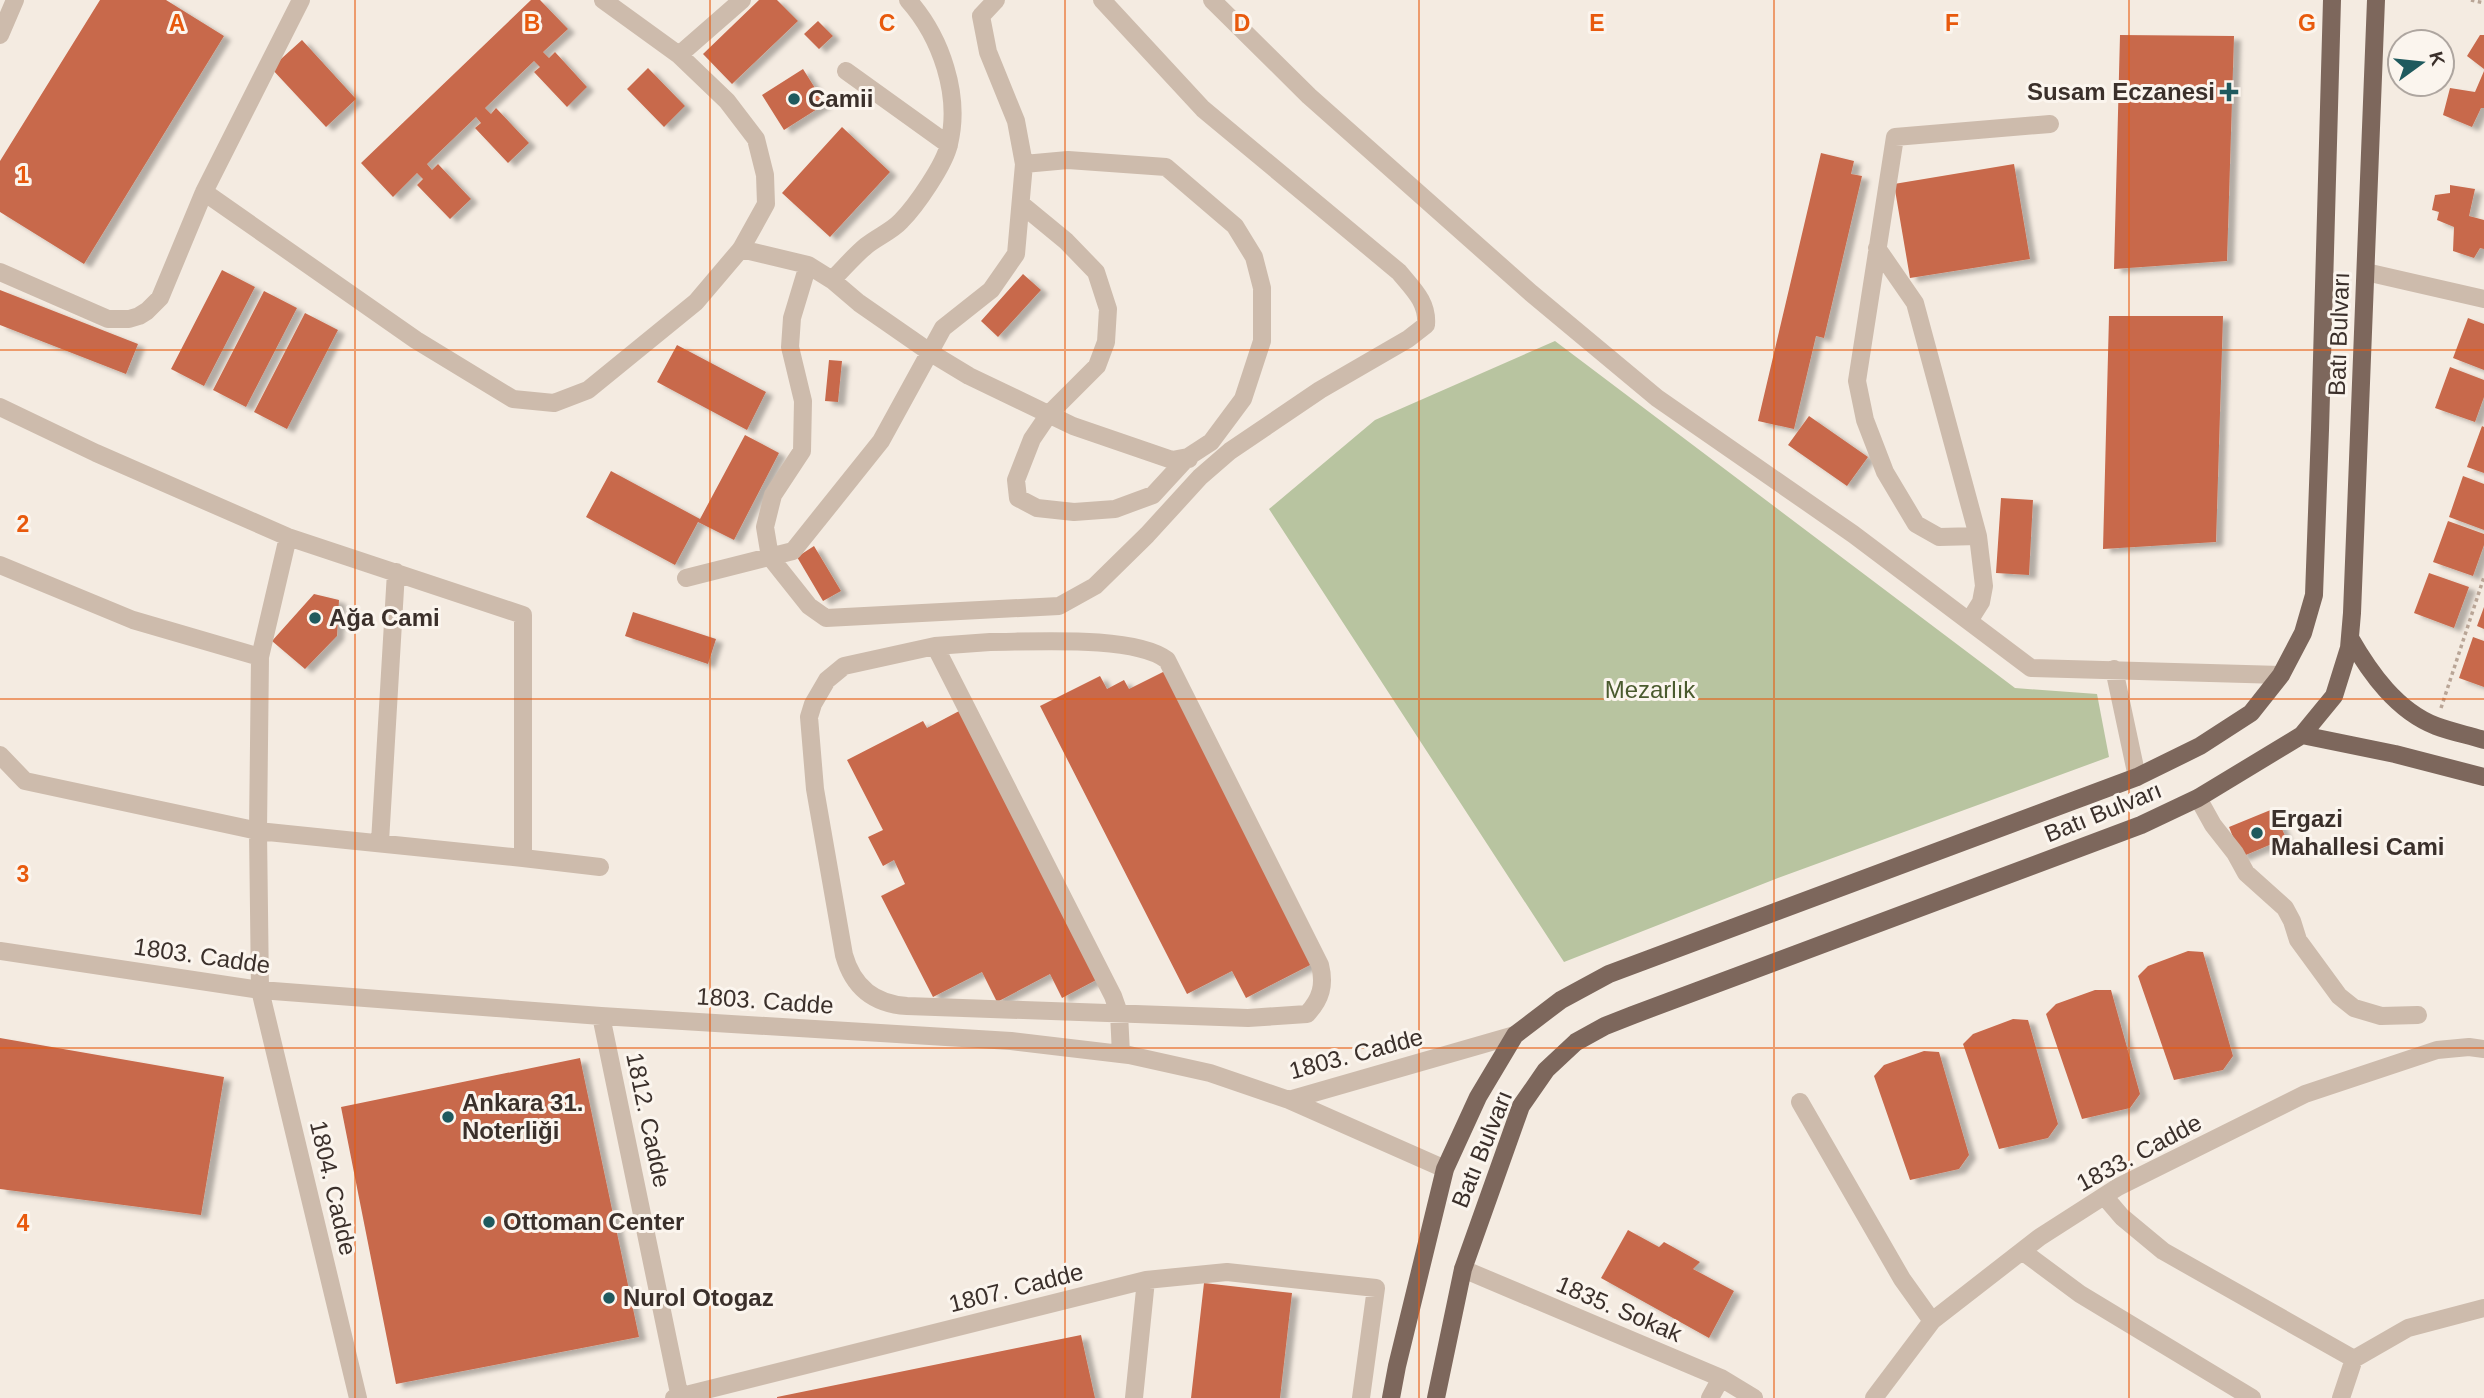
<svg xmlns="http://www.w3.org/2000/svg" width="2484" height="1398" viewBox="0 0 2484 1398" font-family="Arial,sans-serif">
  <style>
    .green { fill: #b8c4a0 }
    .building { fill: #c8694b; filter: url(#shadow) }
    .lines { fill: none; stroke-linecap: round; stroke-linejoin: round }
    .path { stroke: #b9a596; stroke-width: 3.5; stroke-dasharray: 3.5 3.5; stroke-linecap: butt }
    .minor { stroke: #cdbbac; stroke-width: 18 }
    .major { stroke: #7d675c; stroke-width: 18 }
    .grid { fill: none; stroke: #e8590c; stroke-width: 2; stroke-opacity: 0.55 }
    .poi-dot { fill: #1f5a5e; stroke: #fbf5ee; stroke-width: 2.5 }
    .labels { text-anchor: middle; stroke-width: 6; stroke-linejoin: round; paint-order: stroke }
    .poi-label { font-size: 24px; font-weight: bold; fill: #3b302b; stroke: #fbf5ee; text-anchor: start }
    .street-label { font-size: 24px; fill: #3b302b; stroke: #fbf5ee }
    .park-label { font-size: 24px; fill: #4a5a2e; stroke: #fbf5ee }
    .grid-label { font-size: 23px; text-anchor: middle; font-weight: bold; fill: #e8590c; stroke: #fbf5ee; stroke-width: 6; stroke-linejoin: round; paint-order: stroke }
  </style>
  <defs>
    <filter id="shadow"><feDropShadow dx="7" dy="4" stdDeviation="2" flood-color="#0004"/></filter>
  </defs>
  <rect width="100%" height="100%" fill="#f4ebe1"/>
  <!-- green -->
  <path class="green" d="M1555 341 2015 688 2097 694 2109 757 1778 878 1564 962 1269 509 1375 420Z"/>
  <!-- building -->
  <path class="building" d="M100 0H166L224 36 84 264 0 212V161Z
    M531 0H540L568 29 543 52 549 58 555 52 587 87 567 107 534 72 540 67 534 61 485 108 491 114 496 108 529 143 508 163 475 128 481 123 476 117 427 164 432 170 438 164 471 199 450 219 417 185 423 179 417 173 393 197 361 163Z
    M759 0H777L798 21 732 84 703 54Z
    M818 21 833 36 819 49 804 34Z
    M2120 35 2234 36 2227 261 2114 269Z
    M2480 35H2484V69L2467 56Z
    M302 40 356 99 326 127 271 68Z
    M648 68 685 106 664 127 627 89Z
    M803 69 825 104 784 130 762 95Z
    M2484 71V108H2481L2472 127 2443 115 2450 88 2475 92Z
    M842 127 890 172 830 237 782 193Z
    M1821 153 1854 161 1851 174 1862 176 1824 338 1816 336 1794 429 1758 421Z
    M2014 164 2030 259 1910 278 1894 184Z
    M2450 185 2475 189 2469 216 2484 220V249L2480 248 2474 258 2453 251 2454 227 2437 220 2439 212 2432 210 2435 195 2450 193Z
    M222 270 255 287 204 386 171 369Z
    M1023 274 1041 290 998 337 981 321Z
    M0 290 138 344 126 374 0 325Z
    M264 291 297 308 246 407 213 390Z
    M305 313 338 330 287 429 254 412Z
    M2109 316H2223L2216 542 2103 549Z
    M2468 318 2484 324V370L2453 358Z
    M677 345 766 392 747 430 657 382Z
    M829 360 842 361 838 402 825 401Z
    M2450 367 2484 380V397L2475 422 2435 408Z
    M1809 416 1868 457 1847 486 1788 445Z
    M2482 426 2484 427V473L2467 467Z
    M745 435 779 453 734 540 698 522 675 565 586 517 611 471 700 519Z
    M2463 476 2484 484V530L2449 517Z
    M2001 498 2033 500 2029 575 1996 573Z
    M2448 521 2484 534V545L2473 576 2433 562Z
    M814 546 841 591 823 601 797 557Z
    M2429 573 2469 587 2454 628 2414 613Z
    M314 594 339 600 337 636 305 669 272 641Z
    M2484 607V629L2477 626Z
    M633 612 716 639 708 664 625 636Z
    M2473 637 2484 641V687L2459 678Z
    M1165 671 1314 963 1246 998 1232 971 1187 994 1040 706 1100 676 1107 689 1124 680 1129 689Z
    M961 710 1098 979 1062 998 1050 974 997 1002 982 972 933 997 881 896 905 884 894 860 883 866 868 837 883 830 847 760 923 721 927 728Z
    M2273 809 2286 838 2241 857 2229 827Z
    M2188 951 2203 952 2233 1056 2223 1070 2174 1080 2138 976 2148 966Z
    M2095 990H2111L2140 1094 2130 1108 2082 1119 2046 1014 2056 1004Z
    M2013 1019 2028 1020 2058 1124 2048 1138 1999 1149 1963 1044 1973 1034Z
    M0 1038 224 1077 201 1215 0 1189Z
    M1924 1051 1939 1052 1969 1155 1959 1169 1910 1180 1874 1076 1884 1065Z
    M580 1058 639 1337 396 1384 341 1107Z
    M1628 1230 1659 1247 1664 1242 1700 1262 1693 1269 1734 1291 1709 1338 1601 1278Z
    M1204 1283 1292 1293 1280 1398H1191Z
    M1081 1335 1095 1398H777V1397Z"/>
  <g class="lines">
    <!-- path -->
    <path class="path" d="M2471 0 2484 3
      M2441 708 2484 577"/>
    <!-- minor -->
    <path class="minor" d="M1212 0 1309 96 1531 293 1657 398 1853 534 2031 668 2281 675
      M0 35 15 0
      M679 55 742 0
      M846 71 949 145
      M204 192 416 340 513 399 554 403 588 390 696 302 741 249 766 204 765 175 756 139 727 101 679 55 603 0
      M1021 204 1066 241 1096 272 1108 309 1106 342 1097 366 1049 414 1032 439 1016 480 1018 498 1037 508 1074 512 1115 509 1153 495 1188 457 1189 459
      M1877 248 1915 303 1978 536 1984 586 1981 602 1969 621
      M741 249 808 265 832 280C843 269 854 256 866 246 877 237 892 231 901 221 916 206 945 164 949 144 961 95 941 37 908 0
      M808 265 792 318 790 347 803 401 802 451 773 495 765 527 770 557 809 606 826 618 1059 606 1095 586 1147 535 1200 477 1230 451 1320 390 1408 339 1426 325C1428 302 1413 289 1399 272L1203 109 1102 0
      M0 272 108 319H129L139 316 147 311 160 298 204 192 301 0
      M2366 272 2484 299
      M832 280 859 303 931 353 969 376 1073 426 1172 460 1188 457 1211 442 1243 399 1262 341V288L1254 257 1235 226 1166 167 1068 160 1024 164
      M0 407 96 453 288 537 523 615V858L600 867
      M1978 536 1939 537 1916 524 1885 472 1865 420 1857 381 1895 137 2050 124
      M288 537 260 657 258 831 523 858
      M0 565 133 620 260 657
      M686 578 793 551 881 441 943 328 991 290 1016 254 1024 164 1016 121 988 52 981 16 996 0
      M990 642C1033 642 1134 635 1167 660L1320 965C1325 985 1321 999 1307 1014L1248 1018 907 1006C874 1004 853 987 844 955L815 789 809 717 813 704 827 680 844 666 935 646Z
      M935 646 1113 996 1119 1013 1121 1054
      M2114 669 2137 777
      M0 755 25 781 258 831 260 990 358 1398
      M2198 798 2213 825 2235 853 2246 873 2285 908 2292 921 2298 940 2339 996 2354 1008 2381 1016 2418 1015
      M380 842 396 572
      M0 951 260 990 601 1016 1011 1041 1129 1055 1210 1073 1289 1100 1515 1035
      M601 1016 680 1398
      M1289 1100 1445 1169
      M1800 1102 1902 1279 1932 1321
      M2104 1196 2122 1217 2163 1251 2354 1359
      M2022 1251 2080 1294 2252 1398
      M1463 1269 1721 1378 1754 1398
      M674 1398 1146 1280 1227 1272 1376 1288 1361 1398
      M1134 1398 1146 1280
      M1710 1398 1721 1378
      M1874 1398 1932 1321 2040 1237 2118 1187 2305 1094 2437 1050 2469 1047 2484 1049
      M2341 1398 2354 1359 2408 1328 2484 1308"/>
    <!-- major -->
    <path class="major" d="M2350 638C2370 673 2397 711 2436 726 2452 732 2468 735 2484 740
      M2302 735 2395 754 2484 777
      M1391 1398 1397 1366 1445 1169 1478 1097 1515 1035 1561 1000 1609 974 2137 777 2200 746 2251 713 2281 675 2303 633 2314 595 2320 430 2332 0
      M1436 1398 1463 1269 1521 1106 1546 1070 1576 1042 1605 1026 1633 1015 2141 825 2198 798 2302 735 2334 696 2349 648 2352 613 2376 0"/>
  </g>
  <!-- grid -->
  <path class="grid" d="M355 0V1398M710 0V1398M1065 0V1398M1419 0V1398M1774 0V1398M2129 0V1398M0 350H2484M0 699H2484M0 1048H2484"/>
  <!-- markers -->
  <g class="poi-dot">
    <path d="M2225.5 81.5h7v7h7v7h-7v7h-7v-7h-7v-7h7z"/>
    <circle cx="794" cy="99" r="7"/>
    <circle cx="315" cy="618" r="7"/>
    <circle cx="2257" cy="833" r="7"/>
    <circle cx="448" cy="1117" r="7"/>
    <circle cx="489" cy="1222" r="7"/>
    <circle cx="609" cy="1298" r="7"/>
  </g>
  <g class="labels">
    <!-- poi labels -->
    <g class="poi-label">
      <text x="2215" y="100" text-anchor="end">Susam Eczanesi</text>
      <text x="808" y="107">Camii</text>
      <text x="329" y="626">Ağa Cami</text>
      <text x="2271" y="827">Ergazi<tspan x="2271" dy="28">Mahallesi Cami</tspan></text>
      <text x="462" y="1111">Ankara 31.<tspan x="462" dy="28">Noterliği</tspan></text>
      <text x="503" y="1230">Ottoman Center</text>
      <text x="623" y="1306">Nurol Otogaz</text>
    </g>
    <!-- street labels -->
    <g class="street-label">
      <text transform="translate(2339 334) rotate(-88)" y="8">Batı Bulvarı</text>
      <text transform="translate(2103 812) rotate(-22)" y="8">Batı Bulvarı</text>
      <text transform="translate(202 956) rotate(8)" y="8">1803. Cadde</text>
      <text transform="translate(765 1001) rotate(4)" y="8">1803. Cadde</text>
      <text transform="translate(1356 1054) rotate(-15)" y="8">1803. Cadde</text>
      <text transform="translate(648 1120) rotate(78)" y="8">1812. Cadde</text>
      <text transform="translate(1482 1149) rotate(-68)" y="8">Batı Bulvarı</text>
      <text transform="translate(2139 1153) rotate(-28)" y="8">1833. Cadde</text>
      <text transform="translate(333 1188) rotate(77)" y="8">1804. Cadde</text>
      <text transform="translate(1016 1288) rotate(-14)" y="8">1807. Cadde</text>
      <text transform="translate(1619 1309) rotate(23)" y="8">1835. Sokak</text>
    </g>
    <!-- park labels -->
    <g class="park-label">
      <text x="1650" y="698">Mezarlık</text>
    </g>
  </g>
  <g class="grid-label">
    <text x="177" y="31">A</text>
    <text x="532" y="31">B</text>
    <text x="887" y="31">C</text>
    <text x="1242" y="31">D</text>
    <text x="1597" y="31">E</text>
    <text x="1952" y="31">F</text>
    <text x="2307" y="31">G</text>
    <text x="23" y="183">1</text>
    <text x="23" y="532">2</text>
    <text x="23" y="882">3</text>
    <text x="23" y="1231">4</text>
  </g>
  <!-- north arrow -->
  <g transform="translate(2421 63) rotate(75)"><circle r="33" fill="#fbf5ee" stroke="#aea6a0" stroke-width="2"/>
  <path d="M0-5L12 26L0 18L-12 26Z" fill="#1f5a5e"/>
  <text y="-10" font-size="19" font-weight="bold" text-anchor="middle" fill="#3b302b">K</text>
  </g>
</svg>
